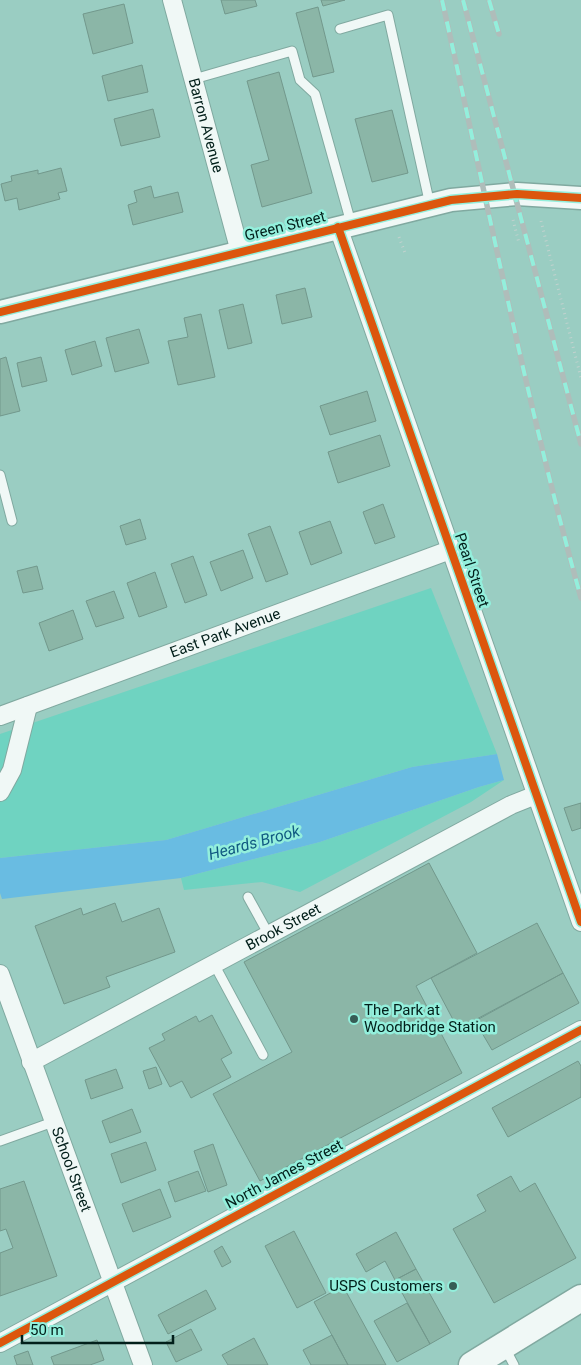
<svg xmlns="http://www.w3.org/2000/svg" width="581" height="1365" viewBox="0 0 581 1365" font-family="Roboto,sans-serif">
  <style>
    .green { fill: #6fd3c1 }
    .water { fill: #69bce2 }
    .building { fill: #8bb6a7; stroke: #72988c }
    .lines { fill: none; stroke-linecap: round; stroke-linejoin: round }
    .service-casing { stroke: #80a9a0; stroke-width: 11 }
    .minor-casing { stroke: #80a9a0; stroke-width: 20 }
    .tertiary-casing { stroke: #80a9a0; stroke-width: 25 }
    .secondary-casing { stroke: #80a9a0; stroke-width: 29 }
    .path { stroke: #c1d2ce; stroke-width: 3; stroke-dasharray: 1 4; stroke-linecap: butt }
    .service { stroke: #f0f8f6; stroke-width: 9 }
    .minor { stroke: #f0f8f6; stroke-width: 18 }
    .tertiary { stroke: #f0f8f6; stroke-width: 22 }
    .secondary { stroke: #f0f8f6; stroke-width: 26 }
    .rail-casing { stroke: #afbdba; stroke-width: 5.5 }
    .rail { stroke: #93efdc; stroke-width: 4; stroke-dasharray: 11; stroke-linecap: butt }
    .cycleway-casing { stroke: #93efdc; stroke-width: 11 }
    .cycleway { stroke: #dc560d; stroke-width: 8 }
    .poi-dot { fill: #375c55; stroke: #93efdc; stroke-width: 2 }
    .labels { text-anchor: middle; stroke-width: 5; stroke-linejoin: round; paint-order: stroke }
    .street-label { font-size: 15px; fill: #021f1a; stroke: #93efdc }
    .poi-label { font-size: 15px; fill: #021f1a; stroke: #93efdc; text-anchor: start }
    .water-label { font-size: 16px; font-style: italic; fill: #115a82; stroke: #93efdc }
  </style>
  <rect width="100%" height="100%" fill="#9acdc2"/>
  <!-- green -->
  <path class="green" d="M431 588 497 754 412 767 166 840 0 858V734Z
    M504 780 471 802 300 892 262 882 184 890 181 878 320 842 479 787Z"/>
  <!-- water -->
  <path class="water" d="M497 754 504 780 479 787 320 842 181 878 2 899 0 893V858L166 840 412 767Z"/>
  <!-- building -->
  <path class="building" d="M221 0H255L257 6 225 14Z
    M321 0H345L323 6Z
    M124 4 133 43 93 54 83 14Z
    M318 7 334 72 313 77 296 13Z
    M142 65 148 92 108 101 102 76Z
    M279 72 312 193 262 207 251 165 269 160 247 81Z
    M153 109 160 137 121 146 114 119Z
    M392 110 408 173 372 182 355 119Z
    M61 168 67 191 58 193 60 199 19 210 17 198 5 201 1 184 12 181 11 176 38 170V174Z
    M151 186 154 198 178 192 183 212 133 225 128 205 137 202 134 191Z
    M305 288 312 317 282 324 276 295Z
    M243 304 252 343 228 349 219 310Z
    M201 314 215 377 178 385 168 341 188 337 184 318Z
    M139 329 149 363 115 372 106 338Z
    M95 341 102 366 72 375 65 350Z
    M6 357 20 411 0 416V359Z
    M41 357 47 381 22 387 17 363Z
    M367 391 376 421 330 435 320 406Z
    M380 435 390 466 338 483 328 452Z
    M383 504 395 537 375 544 363 512Z
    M140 519 146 539 126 545 120 526Z
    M330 521 342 553 311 565 299 532Z
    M270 526 288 574 266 582 248 534Z
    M243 550 253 578 221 591 210 562Z
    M193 556 207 595 185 603 171 564Z
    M37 566 43 589 23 593 17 571Z
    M155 572 167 607 139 617 127 583Z
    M114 591 124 618 96 627 86 601Z
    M73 610 83 639 49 651 39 623Z
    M581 803V828L572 831 564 808Z
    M429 863 477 953 416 986 462 1073 260 1181 213 1094 292 1052 244 962Z
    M115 903 122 922 159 908 175 952 106 977 110 987 64 1004 35 926 81 908 83 915Z
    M537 923 563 973 458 1029 431 978Z
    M563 973 579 1003 492 1050 475 1021Z
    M212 1015 232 1053 221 1059 231 1077 191 1098 182 1081 170 1087 149 1048 165 1040 162 1034 196 1016 199 1022Z
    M578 1061 581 1066V1097L508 1137 492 1108Z
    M156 1067 162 1084 149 1089 143 1071Z
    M116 1069 123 1088 91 1099 85 1080Z
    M132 1109 141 1132 110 1143 102 1121Z
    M146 1142 156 1170 121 1183 111 1154Z
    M213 1144 227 1185 208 1192 194 1151Z
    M198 1171 206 1191 175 1202 168 1182Z
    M511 1176 520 1192 535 1183 576 1258 494 1303 453 1229 486 1211 477 1195Z
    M24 1181 57 1276 0 1296V1253L13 1248 6 1229 0 1231V1189Z
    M160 1189 171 1217 133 1232 122 1204Z
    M294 1231 326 1293 297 1308 265 1246Z
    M396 1232 416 1269 395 1280 385 1261 366 1272 356 1254Z
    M222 1246 231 1262 222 1267 214 1251Z
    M416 1269 451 1332 430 1344 395 1280Z
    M343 1286 386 1365H348L314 1302Z
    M206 1290 216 1309 168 1334 158 1315Z
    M407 1303 430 1344 397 1362 374 1321Z
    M191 1329 202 1350 176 1362 166 1342Z
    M332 1335 348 1365H311L303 1350Z
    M254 1338 268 1365H228L222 1355Z
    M97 1340 104 1360 90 1365H54L51 1357Z
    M28 1351 33 1365H17L14 1356Z"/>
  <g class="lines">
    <!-- service casing -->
    <g class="service-casing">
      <path id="service" d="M340 29 388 15 430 205
        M194 79 292 51 300 80 315 94 351 223
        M0 475 12 521
        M248 897 269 935
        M214 964 263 1055
        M0 1141 53 1122
        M505 1348 514 1365"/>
    </g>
    <!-- minor casing -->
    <g class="minor-casing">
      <g id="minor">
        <path id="s1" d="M172 0 240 252"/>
        <path d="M338 227 581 922"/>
        <path id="s2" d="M0 716 450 550"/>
        <path d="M0 792 12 770 28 706"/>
        <path id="s3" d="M0 974 143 1365"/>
        <path id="s4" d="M31 1062 511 805 536 795"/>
        <path d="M0 1343 581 1030"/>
      </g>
    </g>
    <!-- tertiary casing -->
    <g class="tertiary-casing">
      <path id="tertiary" d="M0 312 451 200 517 194 581 198"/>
    </g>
    <!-- secondary casing -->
    <g class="secondary-casing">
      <path id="secondary" d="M472 1365 581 1298"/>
    </g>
    <!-- path -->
    <path class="path" d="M513 220 519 243
      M541 221 581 378
      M399 237 405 253"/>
    <!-- service -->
    <use href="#service" class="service"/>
    <!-- minor -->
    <use href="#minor" class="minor"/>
    <!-- tertiary -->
    <use href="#tertiary" class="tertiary"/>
    <!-- secondary -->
    <use href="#secondary" class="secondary"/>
    <!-- rail casing -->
    <g class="rail-casing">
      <path id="rail" d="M442 0C487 200 526 401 581 598
        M463 0 581 444
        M489 0 499 34"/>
    </g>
    <!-- rail -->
    <use href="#rail" class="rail"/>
    <!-- cycleway casing -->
    <g class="cycleway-casing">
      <path id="cycleway" d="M338 227 581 922
        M0 312 451 200 517 194 581 198
        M0 1343 581 1030"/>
    </g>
    <!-- cycleway -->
    <use href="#cycleway" class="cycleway"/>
  </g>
  <!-- markers -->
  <g class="poi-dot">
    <circle cx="354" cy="1019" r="5"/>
    <circle cx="453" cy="1286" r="5"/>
  </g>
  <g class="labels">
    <!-- street labels -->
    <g class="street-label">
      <text dy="5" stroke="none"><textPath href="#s1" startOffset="130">Barron Avenue</textPath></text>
      <text transform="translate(285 226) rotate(-14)" y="5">Green Street</text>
      <text transform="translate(472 570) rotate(71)" y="5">Pearl Street</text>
      <text dy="5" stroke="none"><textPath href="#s2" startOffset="240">East Park Avenue</textPath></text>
      <text dy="5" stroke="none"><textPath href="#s4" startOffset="286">Brook Street</textPath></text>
      <text dy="5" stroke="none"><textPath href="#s3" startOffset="208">School Street</textPath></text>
      <text transform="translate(284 1174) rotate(-28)" y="5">North James Street</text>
    </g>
    <!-- poi labels -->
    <g class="poi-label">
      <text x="364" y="1015">The Park at<tspan x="364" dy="17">Woodbridge Station</tspan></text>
      <text x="443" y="1291" text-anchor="end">USPS Customers</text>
    </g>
    <!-- water labels -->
    <g class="water-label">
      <text transform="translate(254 842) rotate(-15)" y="6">Heards Brook</text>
    </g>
  </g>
  <!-- scale -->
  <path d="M22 1335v8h151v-8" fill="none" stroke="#021f1a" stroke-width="2.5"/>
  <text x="30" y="1335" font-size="15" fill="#021f1a" stroke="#93efdc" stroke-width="4" paint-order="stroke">50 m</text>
</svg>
